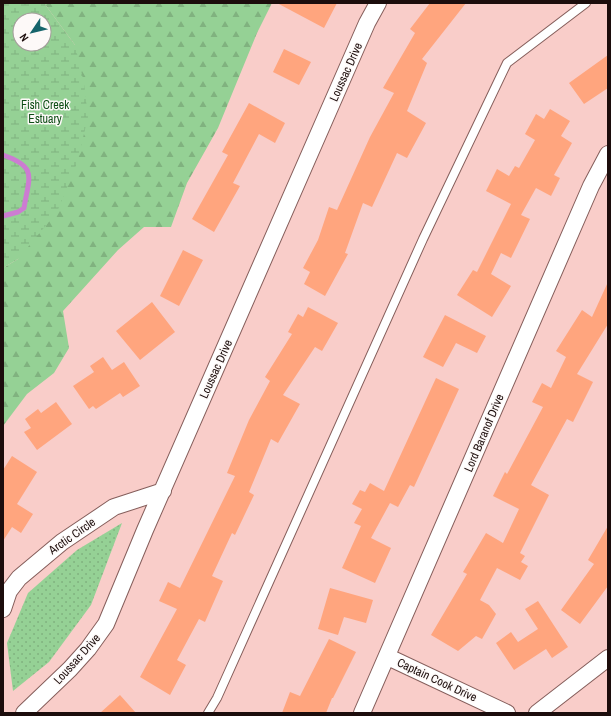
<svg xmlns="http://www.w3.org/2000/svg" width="611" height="716" viewBox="0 0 611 716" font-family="'Archivo Narrow',sans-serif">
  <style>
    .forest { fill: url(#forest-firs) }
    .wetland { fill: url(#wetland-marsh); fill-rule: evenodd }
    .park { fill: url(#park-dots) }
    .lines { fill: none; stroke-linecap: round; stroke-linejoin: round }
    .stream { stroke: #cc7cd2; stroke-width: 5 }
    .building { fill: #ffa57e }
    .service-casing { stroke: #855e5b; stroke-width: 10 }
    .minor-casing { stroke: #855e5b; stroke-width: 18 }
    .service { stroke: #fff; stroke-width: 8 }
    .minor { stroke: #fff; stroke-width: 16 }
    .labels { text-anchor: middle; stroke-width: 3; stroke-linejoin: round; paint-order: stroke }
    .street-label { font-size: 12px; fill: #1c0d0c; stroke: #fdf9f8 }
    .park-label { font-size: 12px; fill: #0e4d15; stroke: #fdf9f8 }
  </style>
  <defs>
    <pattern id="forest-firs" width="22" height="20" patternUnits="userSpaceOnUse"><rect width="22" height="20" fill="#95d195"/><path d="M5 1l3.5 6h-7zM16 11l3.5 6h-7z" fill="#80b27f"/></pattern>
    <pattern id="wetland-marsh" width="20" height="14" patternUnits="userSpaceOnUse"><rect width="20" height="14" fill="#95d195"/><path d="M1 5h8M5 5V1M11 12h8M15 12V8" fill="none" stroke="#80b27f"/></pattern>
    <pattern id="park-dots" width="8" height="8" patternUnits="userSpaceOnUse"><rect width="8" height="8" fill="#95d195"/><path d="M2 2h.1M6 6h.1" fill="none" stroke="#80b27f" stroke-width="1.8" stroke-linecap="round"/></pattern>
  </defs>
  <rect width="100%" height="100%" fill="#f9cdc9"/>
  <!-- forest -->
  <path class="forest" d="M44 3H272L257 33 218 128 187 183 171 227H144L118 250 63 311 69 348 54 373 27 394 3 426V268L18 259 75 45Z"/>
  <!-- wetland -->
  <path class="wetland" d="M3 3H44L75 45 84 83 88 117 77 163 57 212 18 259 3 268ZM20 20H44V44H20Z"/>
  <!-- park -->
  <path class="park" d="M122 523 91 605 49 662 13 691 7 643 28 593 77 550Z"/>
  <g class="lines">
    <!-- stream -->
    <path class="stream" d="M3 155C38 167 29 177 24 208L18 212 3 216"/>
  </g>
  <!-- building -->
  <path class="building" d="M277 3H337L324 28Z
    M430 3H466L422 59 427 63 407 111 426 123 407 158 397 153 372 207 363 203 345 253 348 254 325 296 304 284 310 272 303 268 318 240 329 207 337 210 370 137 394 93 383 88 415 33 410 29Z
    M284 49 311 62 299 85 273 72Z
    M608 55V88L584 104 569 83Z
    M249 103 285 123 275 143 259 134 233 183 240 186 214 232 192 219 228 155 222 152Z
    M550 109 570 121 561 136 572 143 554 175 560 178 551 196 536 188 521 215 530 219 511 258 501 253 491 274 511 286 492 317 457 295 473 270 477 272 511 204 486 191 497 169 509 176 515 166 519 168 535 140 525 134 536 114 544 119Z
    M183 250 203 260 179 306 160 296Z
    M608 282V324L577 374 593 382 573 422 567 419 531 485 549 495 520 553 525 556 521 562 528 566 520 580 497 568 480 600 489 605 496 614 482 639 476 636 458 651 431 635 467 574 463 572 486 533 503 543 519 509 493 496 505 472 507 474 543 407 532 402 542 383 551 388 566 357 556 351 582 310 592 317Z
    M152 302 175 332 140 360 116 331Z
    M308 307 338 323 322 351 315 347 283 395 300 404 278 443 271 439 249 492 254 495 235 535 232 533 212 576 223 581 205 622 199 619 177 660 186 665 170 695 140 677 177 609 159 601 168 582 180 588 235 476 227 473 249 420 270 381 265 377 292 334 288 332 298 314 303 317Z
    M445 315 486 336 477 353 456 343 443 367 423 357Z
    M103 357 112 370 124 362 140 386 123 397 120 393 96 409 93 406 89 409 73 386 94 372 90 366Z
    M436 378 459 389 414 487 410 485 398 507 390 503 371 538 391 548 375 583 342 568 361 526 354 523 362 509 352 504 360 490 365 492 370 483 384 491Z
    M56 402 72 424 37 450 24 432 31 428 25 419 38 409 41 413Z
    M12 456 37 472 17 504 33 514 21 533 12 527 3 541V470Z
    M608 526V586L580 624 561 610 594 564 588 560Z
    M330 588 373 600 366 623 344 617 338 635 318 629Z
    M538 601 568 647 552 658 546 649 514 670 496 643 511 632 518 642 538 629 525 609Z
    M329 639 356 652 333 698H332L326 713H282L290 692 300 696Z
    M120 695 136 713H100Z"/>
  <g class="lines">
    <!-- service casing -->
    <g class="service-casing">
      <path id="service" d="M208 713 217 698 423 239 507 63 586 3"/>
    </g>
    <!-- minor casing -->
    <g class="minor-casing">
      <path id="minor" d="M3 609 9 591 19 578 62 542 114 507 163 491
        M388 657 507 713
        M24 713 70 669 88 649 106 624 145 530 367 23 378 3
        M362 713 591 186 608 154
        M537 713 608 658"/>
    </g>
    <!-- service -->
    <use href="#service" class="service"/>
    <!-- minor -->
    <use href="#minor" class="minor"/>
  </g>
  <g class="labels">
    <!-- street labels -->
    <g class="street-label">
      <text transform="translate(346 72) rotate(-66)" y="4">Loussac Drive</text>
      <text transform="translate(216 369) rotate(-66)" y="4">Loussac Drive</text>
      <text transform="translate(484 433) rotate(-67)" y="4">Lord Baranof Drive</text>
      <text transform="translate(72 536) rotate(-35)" y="4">Arctic Circle</text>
      <text transform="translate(77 659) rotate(-48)" y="4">Loussac Drive</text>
      <text transform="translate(437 680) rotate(25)" y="4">Captain Cook Drive</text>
    </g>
    <!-- park labels -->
    <g class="park-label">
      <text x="45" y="109">Fish Creek<tspan x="45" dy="14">Estuary</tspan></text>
    </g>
  </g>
  <!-- border -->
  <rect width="611" height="716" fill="none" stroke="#1c0d0c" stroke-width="8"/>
  <!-- north arrow -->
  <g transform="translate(32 32) rotate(235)"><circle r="19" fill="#fdf9f8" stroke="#a39b9a"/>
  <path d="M0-3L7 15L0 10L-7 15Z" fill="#16646b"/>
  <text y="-6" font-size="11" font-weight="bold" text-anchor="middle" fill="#1c0d0c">N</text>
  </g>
</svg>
